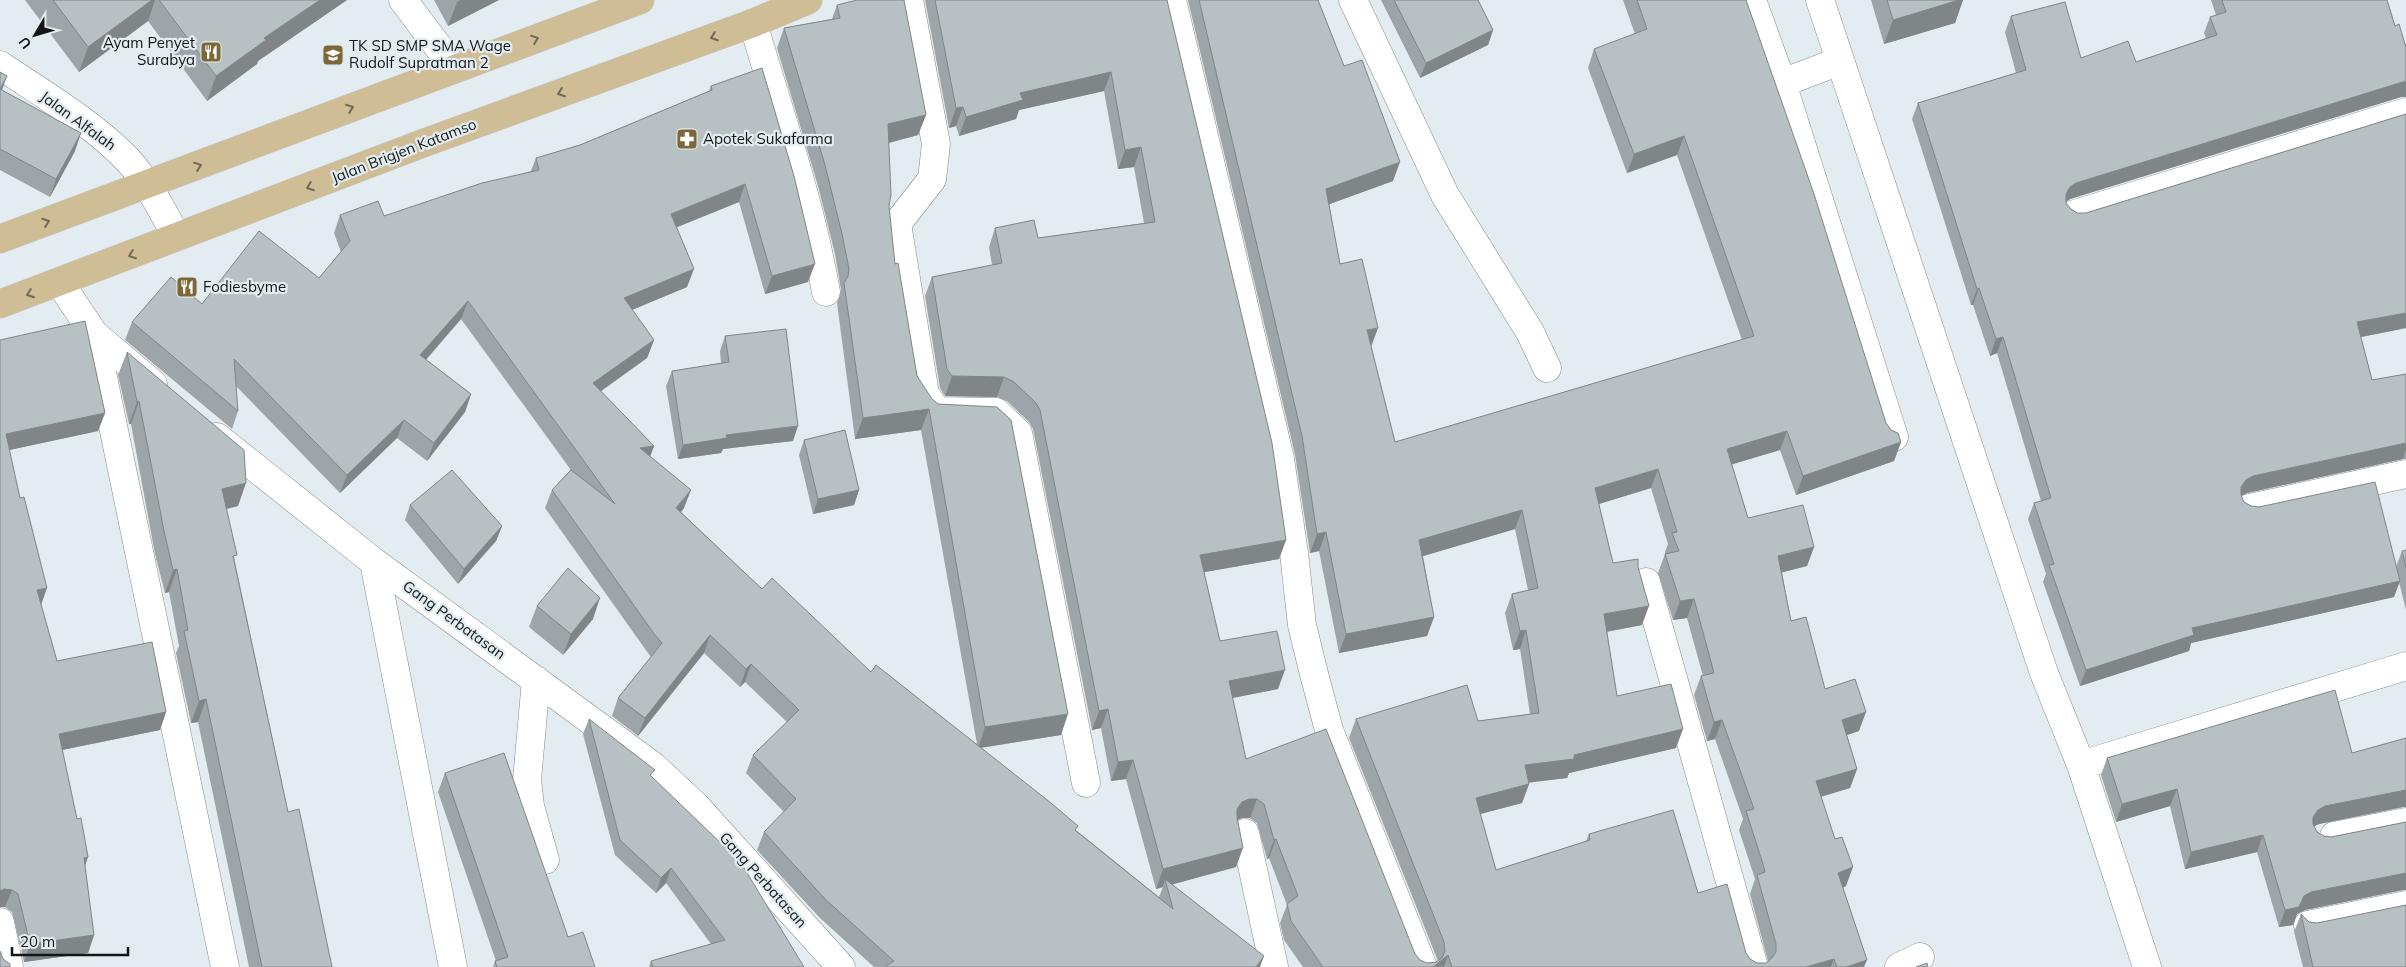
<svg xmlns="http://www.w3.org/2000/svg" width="2406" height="967" viewBox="0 0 2406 967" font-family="Mulish,sans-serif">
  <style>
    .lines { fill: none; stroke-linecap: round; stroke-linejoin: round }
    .minor-casing { stroke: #848c8f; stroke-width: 29 }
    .major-casing { stroke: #c6c7c7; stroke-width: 29 }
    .minor { stroke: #fff; stroke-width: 28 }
    .major { stroke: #cebd95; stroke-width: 28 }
    .wall { fill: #9da5a8; fill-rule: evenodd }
    .shaded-wall { fill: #808688 }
    .building { fill: #b7c0c3; stroke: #808688; fill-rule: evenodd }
    .oneway { stroke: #706a56 }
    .labels { text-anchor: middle; stroke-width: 4.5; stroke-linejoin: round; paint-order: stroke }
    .poi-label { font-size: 15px; fill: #131617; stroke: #e3ecf0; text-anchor: start }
    .street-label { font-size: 15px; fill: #131617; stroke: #e3ecf0 }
  </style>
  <rect width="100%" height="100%" fill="#e3ecf0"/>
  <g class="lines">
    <!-- minor casing -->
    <g class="minor-casing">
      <path id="minor" d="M403 0 455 69
        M909 0 936 144 932 179 897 224 925 394 937 411 996 412 1018 433 1086 783
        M1172 0 1280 459 1294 553 1302 625 1314 674 1329 730 1423 967
        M1353 0 1445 195 1530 332 1547 368
        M1752 0 1782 83 1894 437
        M1820 0 2044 673 2081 765 2147 967
        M753 23C779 112 810 200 826 292
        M0 65C41 93 86 119 122 154 146 177 161 209 177 237
        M1782 83 1840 61
        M2075 214 2406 112
        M60 283 94 334 153 384
        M94 334 225 967
        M217 437 374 562 653 766 696 806 841 967
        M2250 508 2406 474
        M374 562 453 967
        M1646 582 1754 967
        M536 680 527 780 530 806 545 860
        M2081 765 2406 666
        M1245 833 1274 967
        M2334 836 2406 822
        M0 922 9 967
        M2308 925 2406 905
        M1899 967 1920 957"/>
    </g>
    <!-- major casing -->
    <g class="major-casing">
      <path id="major" d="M0 239 640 0
        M0 304 421 144 753 23 808 0"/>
    </g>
    <!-- minor -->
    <use href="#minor" class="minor"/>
    <!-- major -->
    <use href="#major" class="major"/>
  </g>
  <!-- wall -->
  <path class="wall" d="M25 0H347L258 61 257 64 207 101 148 21 79 72Z
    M434 0H499L448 26Z
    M925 0H1167L1286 540 1279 559 1204 572 1220 641 1278 689 1232 698 1246 759 1415 954 1420 960 1427 963 1436 962 1438 961 1349 738 1356 719 1478 721 1530 714 1520 649 1513 650 1505 613 1512 594 1528 590 1515 529 1423 556 1434 617 1427 636 1339 653 1319 551 1310 553 1295 455 1188 0H1318L1344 66 1393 181 1329 204 1340 264 1371 347 1395 442 1742 340 1677 155 1627 173 1588 68 1594 49 1635 34 1623 0H1746L1886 423 1901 442 1894 461 1796 495 1780 450 1732 464 1748 518 1814 547 1807 566 1782 572 1791 621 1825 689 1859 731 1847 735 1857 769 1850 788 1821 797 1846 886 1843 888 1864 967H1303L1284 940 1280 923 1287 905 1269 858 1267 859 1257 823 1250 818H1242L1237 820 1236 867 1172 884 1260 967H874L820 918 757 850 764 832 784 812 746 773 753 755 787 722 745 682 740 687 704 653 638 736 612 716 618 698 651 657 648 653 545 508 552 490 571 470 461 319 426 360 471 394 465 412 427 461 397 438 340 493 236 386 238 411 232 429 125 340 132 322 202 304 319 278 341 252 334 233 340 215 384 216 531 171 536 158 580 145 709 91 711 86 808 282 765 294 739 202 677 227 687 287 632 310 654 340 647 358 600 391 654 446 650 457 684 508 681 512 762 589 871 672 977 744 921 430 855 439 837 303 841 290 835 254 818 186 777 48 784 28 832 19 837 5 926 115 918 135 889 143V206L895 264 917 376 1061 735 981 748 1077 831 1159 897 1163 887 1156 889 1126 779 1111 781 1101 728 1092 730 1033 429 1029 422 1007 401 997 397 945 396 940 388 925 296 932 277 992 265 989 247 995 228 1038 238 1144 223 1134 167 1118 169 1104 91 1019 110 1016 119 959 136 956 126 949 128ZM1651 488 1668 544 1665 552V554L1658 573 1673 620 1687 618 1703 676H1701L1694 695 1707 741 1715 739 1743 819 1739 830 1755 879 1750 894 1768 961 1766 963H1757L1750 959 1746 953 1698 893 1589 834 1586 841 1496 870 1480 814 1522 803 1529 784V782L1567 778 1569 773 1676 748 1617 696 1607 632 1642 625 1638 567 1613 563 1599 504Z
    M1381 0H1478L1493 30 1488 45 1420 78Z
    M1871 0H1963L1955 23 1884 44Z
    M2211 0H2387L2395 26 2406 47V97H2401L2070 199 2066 202V203L2071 209 2077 213H2086L2406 114V328L2361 337 2372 380 2406 374V459H2403L2247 493 2241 496 2244 502 2251 506 2396 567 2402 551 2406 550V610L2399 582 2394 597 2191 643 2189 651 2080 686 2043 582 2046 574 2028 519 2034 503 2041 501 1997 353 1990 356 1973 305H1971L1912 119 1918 103 2016 73 2005 32 2011 16 2081 58 2136 62 2206 38 2204 33 2210 17 2216 15Z
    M0 72 7 76 2 90 75 151 50 197 0 170Z
    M725 336 793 441 723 449 721 453 678 459 666 386 672 371 721 363 720 351Z
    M0 340 105 413 98 431 9 450 41 605 57 661 166 712 160 730 62 750 77 819 88 857 85 865 94 935 88 953 24 962 12 912 5 907H0Z
    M127 352 238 506 226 509 235 562 288 812 332 967H249L198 722 191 723 176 653 179 646 169 592 165 593 155 554 131 424H129L118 375Z
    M804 440 859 490 854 505 813 514 799 455Z
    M410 505 502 526 496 541 458 584 405 520Z
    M537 606 593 619 563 655 529 627Z
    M589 719 652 777 804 967H649L651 961 711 944 666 883 656 893 615 855 583 734Z
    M2406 738V807H2403L2319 824 2314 826 2317 832 2324 836 2331 837 2406 822V890H2403L2305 910 2297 914 2293 925 2279 927 2257 852 2185 869 2170 806 2116 822 2101 775 2107 758 2352 753Z
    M445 773 568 937 595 967H493L495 961H496L438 792Z
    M2301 914 2309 922 2317 923 2406 967H2303L2294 932Z"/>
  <!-- shaded-wall -->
  <path class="shaded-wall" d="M152 0H155L148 21 79 72 88 47Z
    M320 0H347L258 61 257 64 207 101 216 76 264 38Z
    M460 0H499L448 26 457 2Z
    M1959 0H1963L1955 23 1884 44 1893 20Z
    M1493 30 1488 45 1420 78 1426 63Z
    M1111 72 1104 91 1019 110 1016 119 959 136 966 117 1020 93Z
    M7 76 0 95V90Z
    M2406 81V97H2401L2070 199 2064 203 2066 194 2070 187 2076 183Z
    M963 107 956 126 949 128 956 108Z
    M926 115 918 135 880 145 888 124Z
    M81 133 75 151 50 197 56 179Z
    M1684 136 1677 155 1627 173 1634 154Z
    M1141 147 1134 167 1118 169 1125 150Z
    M1400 162 1393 181 1319 208 1326 189Z
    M745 184 739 202 665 232 671 214Z
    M815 264 808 282 765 294 772 276Z
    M694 269 687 287 617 316 624 298Z
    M1979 288 1973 305H1971L1977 289Z
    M468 301 461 319 414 373 420 355Z
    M2406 313V328L2351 339 2357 322Z
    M1378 328 1371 347 1367 330Z
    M2003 337 1997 353 1990 356 1996 339Z
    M654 340 647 358 586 402 593 383Z
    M952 376 1004 377 997 397 945 396Z
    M471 394 465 412 427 461 434 443Z
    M139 401 131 424H129L137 402Z
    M929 409 921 430 855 439 863 418Z
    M105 413 98 431 0 452 6 434Z
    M404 420 397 438 340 493 347 475Z
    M798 426 793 441 723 449 721 453 678 459 683 445 726 435Z
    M1787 431 1780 450 1720 468 1727 449Z
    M1901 442 1894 461 1796 495 1803 476Z
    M2406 443V450L2403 459 2247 493 2240 496 2241 487 2246 480 2253 476Z
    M654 446 647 464 640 448Z
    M1658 469 1651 488 1589 507 1595 488Z
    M246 483 238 506 214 512 222 489Z
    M691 490 684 508 670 526 676 508Z
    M859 490 854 505 813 514 818 499Z
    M1522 510 1515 529 1413 559 1419 540Z
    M502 526 496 541 458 584 464 569Z
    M1326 532 1319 551 1310 553 1317 534Z
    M1286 540 1279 559 1194 574 1200 555Z
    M1814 547 1807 566 1772 575 1778 556Z
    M177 569 169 592 165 593 173 570Z
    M2400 581 2394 597 2191 643 2189 651 2080 686 2086 670 2192 628Z
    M47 588 41 605 37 590Z
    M600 598 593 619 563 655 571 634Z
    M1694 599 1687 618 1673 620 1680 601Z
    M1649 606 1642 625 1598 633 1604 614Z
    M1434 617 1427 636 1339 653 1346 634Z
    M1526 630 1520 649 1513 650 1520 631Z
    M710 635 704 653 638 736 645 718Z
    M751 664 745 682 740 687 746 669Z
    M1285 670 1278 689 1222 700 1229 681Z
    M206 699 198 722 191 723 199 701Z
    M1108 709 1101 728 1092 730 1099 711Z
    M166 712 160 730 52 752 59 734Z
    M1866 712 1859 731 1835 739 1842 720Z
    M1068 714 1061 735 978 748 985 727Z
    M1722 720 1715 739 1707 741 1714 722Z
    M1683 729 1676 748 1569 773 1567 778 1518 784 1525 765 1574 755Z
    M1133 760 1126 779 1111 781 1118 762Z
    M1857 769 1850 788 1809 800 1816 781Z
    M1529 784 1522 803 1469 817 1476 798Z
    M2177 789 2170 806 2116 822 2122 804Z
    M2406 790V807H2403L2319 824 2311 828 2313 817 2318 810 2325 806Z
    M1249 799H1257L1250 818H1242L1235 821 1237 809 1242 802Z
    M2263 835 2257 852 2185 869 2191 852Z
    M1276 839 1269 858 1267 859 1274 840Z
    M1243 848 1236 867 1167 886 1165 879 1163 887 1156 889 1163 869Z
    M88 857 82 875 84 858Z
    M1853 867 1846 886 1831 892 1838 873Z
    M671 868 666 883 656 893 661 878Z
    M2406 873V890H2403L2305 910 2297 914 2293 925 2279 927 2285 910 2304 896 2311 892Z
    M4 889 12 890 5 907H0V891Z
    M94 935 88 953 24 962 30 944Z
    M1448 955 1444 967H1433Z
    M1264 956 1260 967H1256Z
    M1834 959 1831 967H1806Z
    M1867 960 1864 967H1846Z"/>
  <!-- building -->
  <path class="building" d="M53 0H152L88 47Z
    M159 0H320L264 38 266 40 216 76Z
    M857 0H904L926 115 888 124 891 195 889 206 895 264 898 263 917 376 932 399 938 404 997 407 1011 420 1068 714 985 727 929 409 863 418 844 283 848 276 849 269 842 234 825 165 784 28 840 18 837 5Z
    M935 0H1167L1272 443 1286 540 1200 555 1220 641 1277 631 1285 670 1229 681 1246 759 1326 729 1415 954 1420 960 1427 963 1436 962 1442 958 1445 951 1444 942 1356 719 1467 685 1478 721 1539 713 1526 630 1520 631 1512 594 1538 588 1522 510 1419 540 1434 617 1346 634 1326 532 1317 534 1302 436 1199 0H1318L1344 66 1362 60 1400 162 1326 189 1340 264 1362 259 1378 328 1367 330 1395 442 1754 336 1684 136 1634 154 1594 49 1647 29 1637 0H1746L1814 194 1886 423 1891 430 1898 433 1901 442 1803 476 1787 431 1727 449 1748 518 1803 505 1814 547 1778 556 1791 621 1806 617 1825 689 1855 679 1866 712 1842 720 1857 769 1816 781 1835 839 1842 837 1853 867 1838 873 1867 960 1846 967H1837L1834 959 1806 967H1452L1448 955 1433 967H1323L1291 921 1287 904 1298 896 1276 839 1274 840 1264 804 1257 799H1249L1242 802 1237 809V817L1243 848 1163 869 1133 760 1118 762 1108 709 1099 711 1040 410 1036 403 1014 382 1004 377 952 376 947 369 932 277 1002 263 995 228 1034 220 1038 238 1155 222 1141 147 1125 150 1111 72 1020 93 1023 100 966 117 963 107 956 108ZM1658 469 1677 532 1672 533 1679 551 1665 554 1680 601 1694 599 1714 673 1701 676 1714 722 1722 720 1754 809 1746 811 1763 864 1765 872 1757 875 1776 944V952L1772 958 1766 963H1757L1750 959 1746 953 1727 884 1698 893 1673 810 1589 834 1590 840 1496 870 1476 798 1529 784 1525 765 1574 759V755L1683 729 1671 684 1617 696 1604 614 1649 606 1638 567V559L1613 563 1595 488Z
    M1394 0H1478L1493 30 1426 63Z
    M1887 0H1959L1893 20Z
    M2222 0H2387L2395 26 2399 24 2406 47V81L2076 183 2070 187 2066 194V203L2071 209 2077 213H2086L2406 114V313L2357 322 2372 380 2406 374V443L2253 476 2246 480 2241 487V495L2244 502 2251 506 2259 507 2375 482 2400 581 2192 628 2194 635 2086 670 2049 565 2054 564 2034 503 2051 498 2003 337 1996 339 1979 288 1977 289 1918 103 2026 70 2011 16 2065 2 2081 58 2128 41 2136 62 2217 35 2210 17 2226 12Z
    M762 68 794 176 815 264 772 276 745 184 671 214 694 269 624 298 654 340 593 383 654 446 640 448 691 490 676 508 762 589 772 578 871 672 876 665 1051 803 1078 826 1075 830 1173 909 1165 879 1264 956 1256 967H885L894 961 826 900 764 832 796 799 753 755 799 710 751 664 746 669 710 635 645 718 618 698 662 643 655 635 552 490 571 470 615 504 468 301 420 355 471 394 434 443 404 420 347 475 234 359 238 411 132 322 171 277 202 304 259 231 319 278 350 241 340 215 378 201 384 216 482 183 539 170 536 158 580 145 712 90 711 86Z
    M0 72 7 76 0 89 81 133 56 179 0 149Z
    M85 321 105 413 6 434 20 498 24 497 47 588 37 590 57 661 152 642 166 712 59 734 77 819 81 818 88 857 84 858 94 935 30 944 18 894 12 890 4 889 0 891V340Z
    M786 329 798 426 726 435 727 438 683 445 672 371 729 362 725 336Z
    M127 352 244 450 246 483 222 489 237 555 233 556 288 812 299 809 332 967H262L206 699 199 701 184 631 188 630 177 569 173 570 164 531 139 401 137 402Z
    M845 430 859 490 818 499 804 440Z
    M452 470 502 526 464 569 410 505Z
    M2406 550V567L2402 551Z
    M568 568 600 598 571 634 537 606Z
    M2335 690 2352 753 2406 738V790L2325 806 2318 810 2313 817V824L2317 832 2324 836 2331 837 2406 822V873L2311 892 2304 896 2299 907 2285 910 2263 835 2191 852 2177 789 2122 804 2107 758Z
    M589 719 655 770 650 775 727 849 730 846 732 848 804 967H653L651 961 725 940 671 868 661 878 620 840Z
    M504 753 568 937 583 932 595 967H497L495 961 508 957 445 773Z
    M2406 905V967H2313L2301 914 2309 922 2317 923Z
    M0 951 3 959 10 964V967H0Z
    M1927 963 1928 967H1916Z"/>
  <!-- one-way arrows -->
  <defs><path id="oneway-chevron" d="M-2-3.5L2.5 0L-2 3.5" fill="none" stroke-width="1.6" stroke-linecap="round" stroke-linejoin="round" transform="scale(1.25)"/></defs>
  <g class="oneway">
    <use href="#oneway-chevron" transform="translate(714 37) rotate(160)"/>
    <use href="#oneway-chevron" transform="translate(535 39) rotate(-21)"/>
    <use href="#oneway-chevron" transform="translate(561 93) rotate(160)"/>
    <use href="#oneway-chevron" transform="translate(350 108) rotate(-21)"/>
    <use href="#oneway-chevron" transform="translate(198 166) rotate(-21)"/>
    <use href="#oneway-chevron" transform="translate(310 187) rotate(159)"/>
    <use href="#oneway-chevron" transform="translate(46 222) rotate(-20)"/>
    <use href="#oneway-chevron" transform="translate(132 255) rotate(159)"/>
    <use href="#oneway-chevron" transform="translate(30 294) rotate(160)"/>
  </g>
  <!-- icons -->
  <defs>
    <g id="restaurant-square" transform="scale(1.125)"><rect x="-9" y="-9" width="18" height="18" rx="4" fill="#7c6736" stroke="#e3ecf0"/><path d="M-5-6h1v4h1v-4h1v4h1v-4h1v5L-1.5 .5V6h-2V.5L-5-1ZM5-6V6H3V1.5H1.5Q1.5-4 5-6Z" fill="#fff"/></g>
    <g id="school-square" transform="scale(1.125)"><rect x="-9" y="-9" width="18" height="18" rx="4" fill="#7c6736" stroke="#e3ecf0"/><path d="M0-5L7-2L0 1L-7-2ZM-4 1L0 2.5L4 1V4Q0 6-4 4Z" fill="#fff"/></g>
    <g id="pharmacy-square" transform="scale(1.125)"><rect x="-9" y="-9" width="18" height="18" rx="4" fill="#7c6736" stroke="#e3ecf0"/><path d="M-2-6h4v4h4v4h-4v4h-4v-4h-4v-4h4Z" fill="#fff"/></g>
  </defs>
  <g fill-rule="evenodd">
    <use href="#restaurant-square" x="211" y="52"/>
    <use href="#school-square" x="333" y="55"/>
    <use href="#pharmacy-square" x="687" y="139"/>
    <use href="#restaurant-square" x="187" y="287"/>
  </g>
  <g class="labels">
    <!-- poi labels -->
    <g class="poi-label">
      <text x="195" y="48" text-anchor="end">Ayam Penyet<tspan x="195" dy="17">Surabya</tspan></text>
      <text x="349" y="51">TK SD SMP SMA Wage<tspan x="349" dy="17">Rudolf Supratman 2</tspan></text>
      <text x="703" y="144">Apotek Sukafarma</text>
      <text x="203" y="292">Fodiesbyme</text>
    </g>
    <!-- street labels -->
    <g class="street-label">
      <text transform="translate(78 121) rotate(36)" y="5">Jalan Alfalah</text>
      <text transform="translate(404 151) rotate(-21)" y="5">Jalan Brigjen Katamso</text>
      <text transform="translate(454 620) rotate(36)" y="5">Gang Perbatasan</text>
      <text transform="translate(763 880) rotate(48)" y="5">Gang Perbatasan</text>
    </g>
  </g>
  <!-- north arrow -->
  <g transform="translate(35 35) rotate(232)" stroke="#e3ecf0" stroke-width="4" paint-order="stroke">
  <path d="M0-4L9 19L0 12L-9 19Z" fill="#131617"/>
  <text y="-8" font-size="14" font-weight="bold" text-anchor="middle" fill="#131617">U</text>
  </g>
  <!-- scale -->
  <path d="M12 947v8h116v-8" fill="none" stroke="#131617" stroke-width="2.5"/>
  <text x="20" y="947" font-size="15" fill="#131617" stroke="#e3ecf0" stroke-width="4" paint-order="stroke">20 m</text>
</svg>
